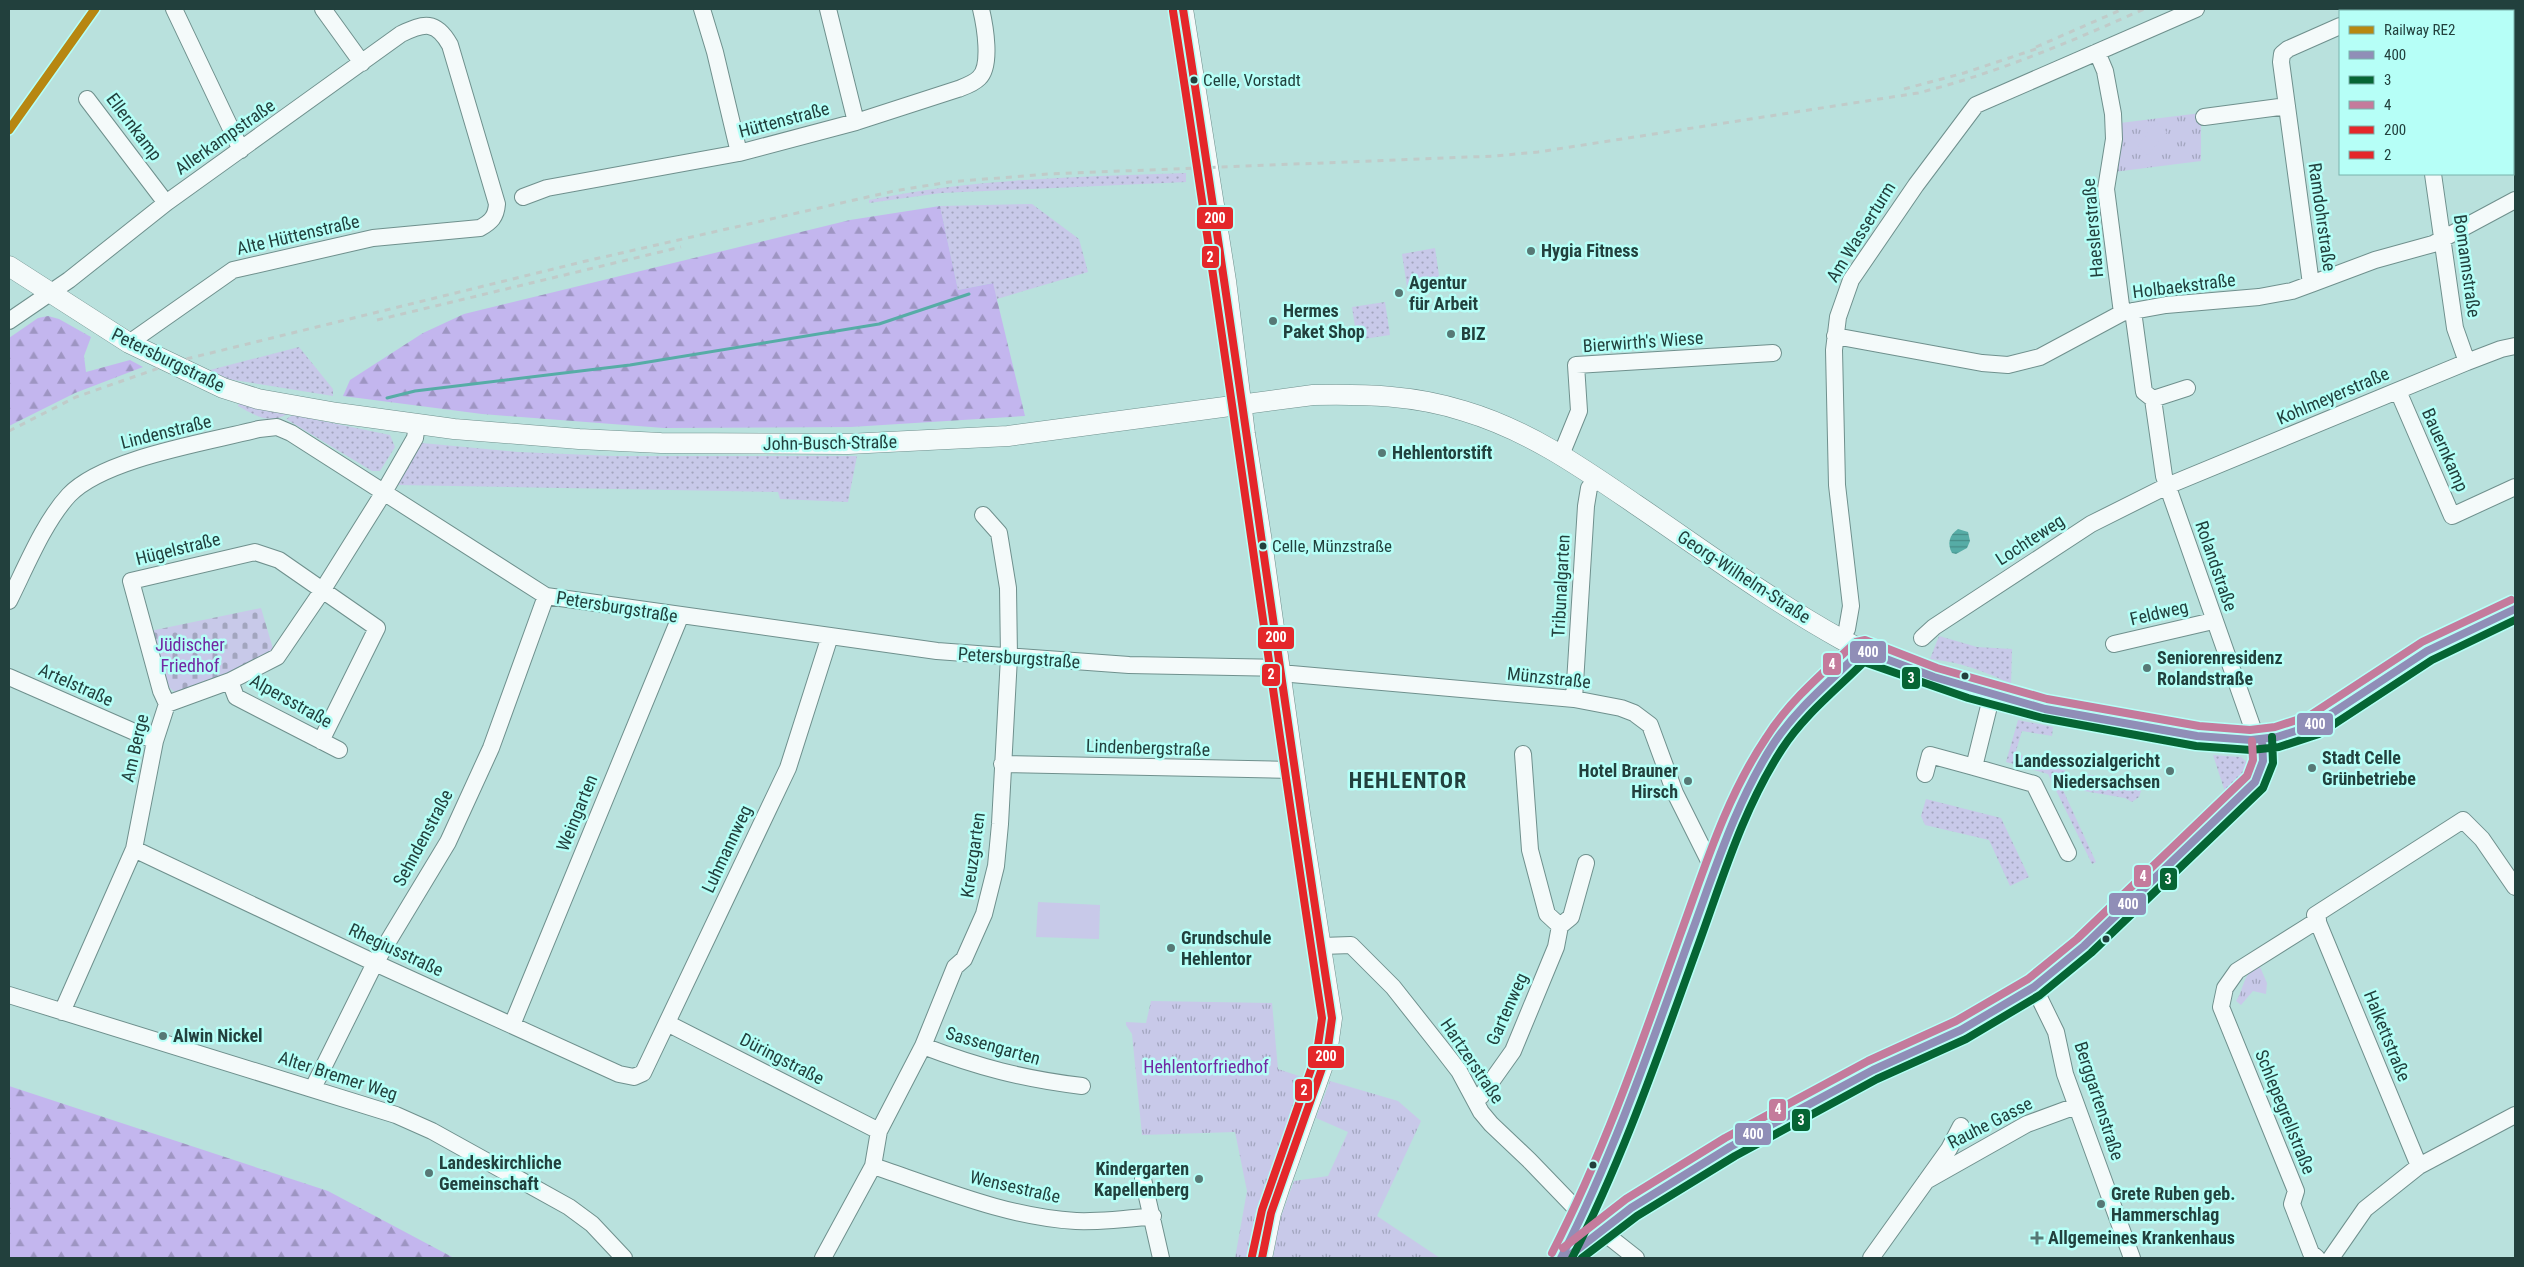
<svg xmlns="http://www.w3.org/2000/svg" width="2524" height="1267" viewBox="0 0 2524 1267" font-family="'Roboto Condensed',sans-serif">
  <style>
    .grass { fill: url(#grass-dots) }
    .forest { fill: url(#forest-firs) }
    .cemetery { fill: url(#cemetery-stones) }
    .park { fill: url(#park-tufts) }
    .pitch { fill: #c8c9e9 }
    .water { fill: url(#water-rules) }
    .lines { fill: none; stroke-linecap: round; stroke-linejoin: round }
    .stream { stroke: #56aca6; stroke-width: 3 }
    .minor-casing { stroke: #6f908d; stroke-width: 18 }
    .major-casing { stroke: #6f908d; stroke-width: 21 }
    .minor { stroke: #f4fafa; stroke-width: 16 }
    .major { stroke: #f4fafa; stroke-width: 20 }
    .rail { stroke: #c0cbc9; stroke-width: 3; stroke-dasharray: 6 6; stroke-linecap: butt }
    .bus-1-casing { stroke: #b6fff7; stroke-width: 11 }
    .bus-2-casing { stroke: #b6fff7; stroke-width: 11 }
    .bus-3-casing { stroke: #b6fff7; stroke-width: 11 }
    .bus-4-casing { stroke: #b6fff7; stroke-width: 11 }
    .bus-5-casing { stroke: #b6fff7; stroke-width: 11 }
    .bus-1 { stroke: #908eb7; stroke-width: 8 }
    .bus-2 { stroke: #066534; stroke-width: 8 }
    .bus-3 { stroke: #c47b9c; stroke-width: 8 }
    .bus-4 { stroke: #e4272a; stroke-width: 8 }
    .bus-5 { stroke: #e4272a; stroke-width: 8 }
    .rail-1-casing { stroke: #b6fff7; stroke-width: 12 }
    .rail-1 { stroke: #b78712; stroke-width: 9 }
    .bus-dot { fill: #22403d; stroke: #b6fff7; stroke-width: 2 }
    .poi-dot { fill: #577875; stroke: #b6fff7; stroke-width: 2 }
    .labels { text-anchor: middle; stroke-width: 5; stroke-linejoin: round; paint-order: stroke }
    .bus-label { font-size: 17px; fill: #22403d; stroke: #b6fff7; text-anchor: start }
    .street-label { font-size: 18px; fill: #22403d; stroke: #b6fff7 }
    .poi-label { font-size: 18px; font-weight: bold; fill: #22403d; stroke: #b6fff7; text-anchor: start }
    .park-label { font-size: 18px; fill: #7228a3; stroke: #b6fff7 }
    .district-label { font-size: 22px; font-weight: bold; letter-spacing: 1px; fill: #22403d; stroke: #b6fff7 }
    .line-badge { stroke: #b6fff7; stroke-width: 2 }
    .badge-label { font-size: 14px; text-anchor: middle; font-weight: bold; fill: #fff }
  </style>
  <defs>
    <pattern id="grass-dots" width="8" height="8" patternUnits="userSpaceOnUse" patternTransform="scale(1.25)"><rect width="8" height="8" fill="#c8c9e9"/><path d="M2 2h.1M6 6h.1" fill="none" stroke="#a2a5be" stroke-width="1.8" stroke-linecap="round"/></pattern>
    <pattern id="forest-firs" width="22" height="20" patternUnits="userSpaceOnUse" patternTransform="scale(1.25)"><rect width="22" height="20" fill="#c3b6ee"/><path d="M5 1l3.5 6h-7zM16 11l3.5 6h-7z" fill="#9e95c2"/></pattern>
    <pattern id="cemetery-stones" width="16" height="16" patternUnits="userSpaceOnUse" patternTransform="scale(1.25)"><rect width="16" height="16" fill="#c8c9e9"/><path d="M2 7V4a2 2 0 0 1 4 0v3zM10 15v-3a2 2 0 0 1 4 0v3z" fill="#a2a5be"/></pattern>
    <pattern id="park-tufts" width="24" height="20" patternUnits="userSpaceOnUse" patternTransform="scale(1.25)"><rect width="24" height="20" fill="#c8c9e9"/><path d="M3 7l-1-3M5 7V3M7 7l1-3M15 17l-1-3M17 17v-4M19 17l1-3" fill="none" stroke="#a2a5be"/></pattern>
    <pattern id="water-rules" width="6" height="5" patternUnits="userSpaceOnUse" patternTransform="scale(1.25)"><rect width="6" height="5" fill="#56aca6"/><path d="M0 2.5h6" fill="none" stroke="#478d88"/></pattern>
  </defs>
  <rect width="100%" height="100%" fill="#b9e1dd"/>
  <!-- grass -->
  <path class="grass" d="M1186 173V182L941 193 869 203V200C974 178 1080 177 1186 173Z
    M1032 204 1079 239 1088 272 997 299 992 283 958 290 940 206Z
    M1435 248 1440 282 1407 287 1402 254Z
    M1385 302 1390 335 1357 340 1352 307Z
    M299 347 333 389V396L228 379 210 370Z
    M239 403 287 414C270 425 254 415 238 406Z
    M293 415 390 435 395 447 380 471H372L286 419Z
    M422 443 518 452 614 456H857L848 502 780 499 778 492 397 485Z
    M1939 636 1977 647 2012 649 2011 684C1984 671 1960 662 1930 659Z
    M2018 720 2053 727 2052 736 2022 731 2016 751 2025 758 2026 762 2042 765 2045 759 2062 763 2071 786 2063 790 2096 862 2092 864 2048 774 2006 762Z
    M2213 755 2241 757 2251 766V771L2226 795Z
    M2085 774 2136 783 2141 791 2139 797 2132 802 2125 798 2084 791 2079 780 2081 775Z
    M1926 799 2001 818 2029 877 2010 886 1989 840 1925 825 1921 816Z"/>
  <!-- forest -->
  <path class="forest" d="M940 206 958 290 993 283 1025 416 851 427 664 428 482 414 343 396 350 380 423 333 464 314 850 220Z
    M48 316 59 319 91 337 84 356 86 372 130 360 143 367 75 393 9 426V338L38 318Z
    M9 1086 328 1191 454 1258H9Z"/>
  <!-- cemetery -->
  <path class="cemetery" d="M261 608 274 652 227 676 179 694C157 685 156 652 150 631Z"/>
  <!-- park -->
  <path class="park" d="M2201 113V161L2114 172 2120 123Z
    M2260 967 2267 983 2266 994 2253 991 2241 1005 2236 1001C2245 988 2242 972 2260 967Z
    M1151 1001 1272 1003 1278 1069 1305 1078 1256 1211 1247 1258H1235L1247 1191 1235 1132 1142 1135 1132 1034 1126 1025V1022L1146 1023Z
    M1330 1081 1398 1101 1421 1121 1377 1216 1440 1258H1273L1279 1222 1294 1181 1328 1176 1348 1132 1316 1118Z"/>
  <!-- pitch -->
  <path class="pitch" d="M2156 123 2167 132 2148 155 2137 146Z
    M1038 902 1100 905 1099 939 1036 937Z"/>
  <!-- water -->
  <path class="water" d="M1958 529 1968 532 1970 541 1967 548 1956 554 1952 553C1947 544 1949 535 1958 529Z"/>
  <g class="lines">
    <!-- stream -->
    <path class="stream" d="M387 398 415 391 630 365 879 324 969 294"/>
    <!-- minor casing -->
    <g class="minor-casing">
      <path id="minor" d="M174 9 241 150
        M323 9 362 63
        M702 9 715 52 739 153
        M828 9 856 122
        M2410 9V11
        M2376 11 2382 9
        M2340 26 2288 49 2282 54 2281 62 2311 284 2375 260 2433 244 2515 200
        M2097 52 2105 71 2113 114 2114 139 2106 189 2122 313
        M87 99 166 203
        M2204 117 2287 106
        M2433 174 2455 328 2467 362
        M523 197 547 188 739 153 856 122 958 89C966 86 973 84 979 78 992 66 985 26 981 9
        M2133 311 2144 392 2153 399 2164 476 2253 729 2262 739
        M9 321 69 280 166 203 401 34C424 23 436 20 450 45L497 204C496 217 491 222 480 228L373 238 233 270 129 343
        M1835 336 1982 363 2008 365 2040 357 2122 313 2166 305 2259 297 2292 291 2311 284
        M2398 391 2452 516 2515 487
        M2153 399 2187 388
        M1561 455 1579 411 1576 365 1773 353
        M9 601C26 567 44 522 69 495 104 458 209 442 259 429L277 427 291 433 546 596 937 651 1129 665 1279 668
        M1922 638 1934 627 2091 524 2167 486 2467 362 2501 349 2515 346
        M1841 639 1847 629 1851 606 1837 485 1834 350 1838 317 1851 280 1916 185 1976 105 2196 9
        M2114 644 2213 621
        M1280 673 1574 699 1621 708 1634 713 1650 725 1675 793 1714 871
        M9 677 155 741
        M230 681 236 697 339 750
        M1992 694 1974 767 2034 784 2068 853
        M1574 699 1586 506 1589 488 1597 478
        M167 704 161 691 131 581 255 552 279 560 377 628 321 741
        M1523 754 1530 850 1547 914 1560 926
        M1002 764 1293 770
        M1925 774 1930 755 1974 767
        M134 849 375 963 619 1074 634 1077 643 1073 788 768 830 636
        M1322 946 1351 945 1393 987 1442 1049 1459 1071 1481 1112 1491 1124 1529 1160 1584 1217 1636 1258
        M2034 987 2056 1032 2065 1074 2132 1258
        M9 995 396 1115 432 1131 569 1207 592 1224 624 1258
        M62 1012 134 849 155 741 167 704 230 681 277 657 322 591 384 492 415 438 417 425
        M667 1023 879 1131
        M512 1025 680 617
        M923 1046C978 1067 1023 1079 1082 1086
        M313 1088 375 963 448 842 491 748 546 596
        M1475 1100 1481 1096 1513 1051 1556 947 1560 926 1571 917 1586 863
        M873 1166C939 1188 1006 1217 1076 1221 1102 1222 1127 1219 1153 1216
        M2419 1166 2315 915 2463 820 2482 839 2515 887
        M1143 1179 1161 1258
        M1926 1181 2027 1124 2076 1106
        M823 1258 873 1166 879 1131 923 1046 955 967 964 959 984 914 996 866 1000 824 1009 657 1008 588 999 533 983 515
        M1871 1258 1949 1149 1961 1126
        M2317 1258 2311 1253 2292 1204 2296 1191 2221 1007 2225 988 2237 971 2318 920
        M2331 1258 2365 1209 2419 1166 2515 1115"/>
    </g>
    <!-- major casing -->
    <g class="major-casing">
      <path id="major" d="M1183 9 1226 281 1245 434 1262 542 1300 813 1332 1018 1327 1054 1281 1183 1271 1213 1262 1258
        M9 266 129 343 223 388 258 399 337 413 454 429 579 439 661 443 848 444 1008 436 1313 395C1365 394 1414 395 1464 411 1528 430 1581 467 1635 504 1703 550 1769 599 1841 639 1921 684 2026 705 2116 723 2182 736 2250 751 2314 725L2427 651 2486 621 2515 609
        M1562 1257C1619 1150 1655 1034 1696 920 1718 860 1739 796 1773 743 1797 707 1833 681 1862 650
        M1567 1258 1631 1208 1730 1147 1873 1070 1961 1030 2034 987 2084 946 2255 782C2264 767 2265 756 2262 739"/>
    </g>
    <!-- minor -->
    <use href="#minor" class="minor"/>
    <!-- major -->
    <use href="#major" class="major"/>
    <!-- rail -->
    <path class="rail" d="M2036 47 2123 9
      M1904 89 1964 73 2042 47
      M377 320 681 247
      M9 431 76 397 182 360 586 261 894 191 949 182 1048 174 1495 156 1538 152 1918 93C1997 73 2070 42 2144 9"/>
    <!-- bus-1 casing -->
    <g class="bus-1-casing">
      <path id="bus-1" d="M1569 1256 1631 1208 1730 1147 1873 1070 1961 1030 2034 987 2084 946 2255 782 2263 761 2262 739
        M1561 1258C1613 1156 1650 1048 1689 940 1714 873 1735 803 1774 743 1798 707 1832 680 1862 650L1934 677 2045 709 2197 736 2251 740 2277 737 2314 725 2427 651 2515 609"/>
    </g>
    <!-- bus-2 casing -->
    <g class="bus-2-casing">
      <path id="bus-2" d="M1572 1258C1624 1157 1660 1050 1699 943 1723 877 1743 809 1782 749 1804 715 1836 690 1864 662L1968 698 2043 718 2196 746 2251 750 2279 747 2319 734 2432 660 2515 620
        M1582 1258 1637 1216 1735 1156 1877 1079 1966 1039 2040 995 2091 953 2263 788 2273 763 2272 737"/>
    </g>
    <!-- bus-3 casing -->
    <g class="bus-3-casing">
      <path id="bus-3" d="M1563 1248 1626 1199 1725 1138 1868 1061 1956 1021 2028 979 2077 939 2247 776 2253 760 2252 741
        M1552 1253C1604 1152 1641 1045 1679 938 1704 870 1725 799 1766 738 1789 701 1825 671 1856 642L1865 640 1937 668 2047 699 2199 726 2250 730 2275 727 2309 716 2422 642 2511 600"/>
    </g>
    <!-- bus-4 casing -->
    <g class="bus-4-casing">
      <path id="bus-4" d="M1183 9C1236 345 1280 682 1332 1018L1327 1054 1271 1213 1262 1258"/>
    </g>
    <!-- bus-5 casing -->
    <g class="bus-5-casing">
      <path id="bus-5" d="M1173 11C1226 346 1270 683 1322 1018L1317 1052 1262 1210 1252 1256"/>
    </g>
    <!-- bus-1 -->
    <use href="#bus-1" class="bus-1"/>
    <!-- bus-2 -->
    <use href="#bus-2" class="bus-2"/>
    <!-- bus-3 -->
    <use href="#bus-3" class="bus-3"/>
    <!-- bus-4 -->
    <use href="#bus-4" class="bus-4"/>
    <!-- bus-5 -->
    <use href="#bus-5" class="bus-5"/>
    <!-- rail-1 casing -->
    <g class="rail-1-casing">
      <path id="rail-1" d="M9 130 95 9"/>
    </g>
    <!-- rail-1 -->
    <use href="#rail-1" class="rail-1"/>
  </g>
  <!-- markers -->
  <g class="bus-dot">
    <circle cx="1194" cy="80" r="4.5"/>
    <circle cx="1263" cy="546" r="4.5"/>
    <circle cx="1965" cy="676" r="4.5"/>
    <circle cx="2106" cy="939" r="4.5"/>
    <circle cx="1593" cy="1165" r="4.5"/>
  </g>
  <g class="poi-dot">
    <circle cx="1531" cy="251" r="5"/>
    <circle cx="1399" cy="293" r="5"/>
    <circle cx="1273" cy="321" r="5"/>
    <circle cx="1451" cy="334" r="5"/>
    <circle cx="1382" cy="453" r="5"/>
    <circle cx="2147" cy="668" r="5"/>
    <circle cx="2312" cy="768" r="5"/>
    <circle cx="2170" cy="771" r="5"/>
    <circle cx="1688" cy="781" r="5"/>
    <circle cx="1171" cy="948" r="5"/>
    <circle cx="163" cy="1036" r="5"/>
    <circle cx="429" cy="1173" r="5"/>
    <circle cx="1199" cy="1179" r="5"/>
    <circle cx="2101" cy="1204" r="5"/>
    <path d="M2034.5 1230.5h5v5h5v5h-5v5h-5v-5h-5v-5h5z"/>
  </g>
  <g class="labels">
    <!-- bus labels -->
    <g class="bus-label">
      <text x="1203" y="86">Celle, Vorstadt</text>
      <text x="1272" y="552">Celle, Münzstraße</text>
    </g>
    <!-- street labels -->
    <g class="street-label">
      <text transform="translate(784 120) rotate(-15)" y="6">Hüttenstraße</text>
      <text transform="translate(134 127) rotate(53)" y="6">Ellernkamp</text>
      <text transform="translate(225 137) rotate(-35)" y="6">Allerkampstraße</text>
      <text transform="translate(2322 217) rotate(82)" y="6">Ramdohrstraße</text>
      <text transform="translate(2093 228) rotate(-95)" y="6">Haeslerstraße</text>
      <text transform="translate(1861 232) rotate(-58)" y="6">Am Wasserturm</text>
      <text transform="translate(298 235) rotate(-13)" y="6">Alte Hüttenstraße</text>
      <text transform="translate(2467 266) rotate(82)" y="6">Bomannstraße</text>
      <text transform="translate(2184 286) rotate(-7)" y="6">Holbaekstraße</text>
      <text transform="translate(1643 342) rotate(-4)" y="6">Bierwirth's Wiese</text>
      <text transform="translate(168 360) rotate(26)" y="6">Petersburgstraße</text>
      <text transform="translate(2333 396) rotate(-23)" y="6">Kohlmeyerstraße</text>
      <text transform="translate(166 432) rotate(-14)" y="6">Lindenstraße</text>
      <text transform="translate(830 443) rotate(-1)" y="6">John-Busch-Straße</text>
      <text transform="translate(2445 450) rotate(66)" y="6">Bauernkamp</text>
      <text transform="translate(2030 540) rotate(-33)" y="6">Lochteweg</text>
      <text transform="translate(178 549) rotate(-14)" y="6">Hügelstraße</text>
      <text transform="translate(2216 566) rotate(71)" y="6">Rolandstraße</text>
      <text transform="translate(1744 577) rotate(33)" y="6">Georg-Wilhelm-Straße</text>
      <text transform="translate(1561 586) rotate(-87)" y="6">Tribunalgarten</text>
      <text transform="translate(617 607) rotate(9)" y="6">Petersburgstraße</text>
      <text transform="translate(2159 613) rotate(-13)" y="6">Feldweg</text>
      <text transform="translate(1019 658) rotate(4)" y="6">Petersburgstraße</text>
      <text transform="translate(1549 678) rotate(6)" y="6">Münzstraße</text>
      <text transform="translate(76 685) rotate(24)" y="6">Artelstraße</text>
      <text transform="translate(291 701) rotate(29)" y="6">Alpersstraße</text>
      <text transform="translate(135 748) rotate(-77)" y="6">Am Berge</text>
      <text transform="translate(1148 748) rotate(2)" y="6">Lindenbergstraße</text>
      <text transform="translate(577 813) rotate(-68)" y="6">Weingarten</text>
      <text transform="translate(423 838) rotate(-62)" y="6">Sehndenstraße</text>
      <text transform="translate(727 849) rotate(-65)" y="6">Luhmannweg</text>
      <text transform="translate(973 855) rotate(-82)" y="6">Kreuzgarten</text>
      <text transform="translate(396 950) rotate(25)" y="6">Rhegiusstraße</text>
      <text transform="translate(1507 1009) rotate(-66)" y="6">Gartenweg</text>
      <text transform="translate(2387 1036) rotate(68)" y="6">Halkettstraße</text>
      <text transform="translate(993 1046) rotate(16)" y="6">Sassengarten</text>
      <text transform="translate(782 1059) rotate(27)" y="6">Düringstraße</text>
      <text transform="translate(1472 1061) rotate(56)" y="6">Hartzerstraße</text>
      <text transform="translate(338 1076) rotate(18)" y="6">Alter Bremer Weg</text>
      <text transform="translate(2099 1101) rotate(72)" y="6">Berggartenstraße</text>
      <text transform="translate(2285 1112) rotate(68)" y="6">Schlepegrellstraße</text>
      <text transform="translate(1990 1123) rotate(-27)" y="6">Rauhe Gasse</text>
      <text transform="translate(1015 1187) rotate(13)" y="6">Wensestraße</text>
    </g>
    <!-- poi labels -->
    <g class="poi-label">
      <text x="1541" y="257">Hygia Fitness</text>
      <text x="1409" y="289">Agentur<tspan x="1409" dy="21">für Arbeit</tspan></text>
      <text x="1283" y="317">Hermes<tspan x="1283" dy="21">Paket Shop</tspan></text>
      <text x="1461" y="340">BIZ</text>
      <text x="1392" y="459">Hehlentorstift</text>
      <text x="2157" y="664">Seniorenresidenz<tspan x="2157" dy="21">Rolandstraße</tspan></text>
      <text x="2322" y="764">Stadt Celle<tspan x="2322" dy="21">Grünbetriebe</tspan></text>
      <text x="2160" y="767" text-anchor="end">Landessozialgericht<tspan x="2160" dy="21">Niedersachsen</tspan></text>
      <text x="1678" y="777" text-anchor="end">Hotel Brauner<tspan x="1678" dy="21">Hirsch</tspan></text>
      <text x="1181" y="944">Grundschule<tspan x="1181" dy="21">Hehlentor</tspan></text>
      <text x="173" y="1042">Alwin Nickel</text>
      <text x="439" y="1169">Landeskirchliche<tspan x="439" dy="21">Gemeinschaft</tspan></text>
      <text x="1189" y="1175" text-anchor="end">Kindergarten<tspan x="1189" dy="21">Kapellenberg</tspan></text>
      <text x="2111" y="1200">Grete Ruben geb.<tspan x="2111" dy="21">Hammerschlag</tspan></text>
      <text x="2048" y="1244">Allgemeines Krankenhaus</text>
    </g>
    <!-- park labels -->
    <g class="park-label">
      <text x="190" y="651">Jüdischer<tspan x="190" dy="21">Friedhof</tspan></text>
      <text x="1206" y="1073">Hehlentorfriedhof</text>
    </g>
    <!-- district labels -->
    <g class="district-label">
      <text x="1408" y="788">HEHLENTOR</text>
    </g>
  </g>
  <g class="line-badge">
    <rect x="1196" y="206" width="38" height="24" rx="5" fill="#e4272a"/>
    <rect x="1201" y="245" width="19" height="24" rx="5" fill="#e4272a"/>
    <rect x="1257" y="626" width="38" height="24" rx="5" fill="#e4272a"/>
    <rect x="1849" y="640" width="38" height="24" rx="5" fill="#908eb7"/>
    <rect x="1822" y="652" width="20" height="24" rx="5" fill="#c47b9c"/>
    <rect x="1261" y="663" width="20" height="24" rx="5" fill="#e4272a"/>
    <rect x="1901" y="666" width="20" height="24" rx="5" fill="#066534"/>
    <rect x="2296" y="712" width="38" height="24" rx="5" fill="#908eb7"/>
    <rect x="2133" y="864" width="19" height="24" rx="5" fill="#c47b9c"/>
    <rect x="2159" y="867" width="19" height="24" rx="5" fill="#066534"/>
    <rect x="2108" y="892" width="39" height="24" rx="5" fill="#908eb7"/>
    <rect x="1307" y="1045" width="38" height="24" rx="5" fill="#e4272a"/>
    <rect x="1294" y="1078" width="19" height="24" rx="5" fill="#e4272a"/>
    <rect x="1768" y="1098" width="19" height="24" rx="5" fill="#c47b9c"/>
    <rect x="1791" y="1108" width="20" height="24" rx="5" fill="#066534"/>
    <rect x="1734" y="1122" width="38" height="24" rx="5" fill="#908eb7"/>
  </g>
  <g class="badge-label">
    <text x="1215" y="223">200</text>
    <text x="1210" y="262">2</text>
    <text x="1276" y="642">200</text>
    <text x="1868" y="657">400</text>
    <text x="1832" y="669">4</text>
    <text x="1271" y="679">2</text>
    <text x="1911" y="683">3</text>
    <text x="2315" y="729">400</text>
    <text x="2143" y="881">4</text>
    <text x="2168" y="884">3</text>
    <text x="2128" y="909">400</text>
    <text x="1326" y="1061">200</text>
    <text x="1304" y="1095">2</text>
    <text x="1778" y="1114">4</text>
    <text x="1801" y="1125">3</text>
    <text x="1753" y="1139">400</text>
  </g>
  <!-- border -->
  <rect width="2524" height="1267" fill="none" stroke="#22403d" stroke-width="20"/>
  <!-- legend -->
  <rect x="2339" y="10" width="175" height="165" fill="#b6fff7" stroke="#7bb3ad"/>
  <rect x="2349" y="26" width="25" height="8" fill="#b78712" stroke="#7bb3ad"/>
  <text x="2384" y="35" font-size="15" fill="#22403d">Railway RE2</text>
  <rect x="2349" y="51" width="25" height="8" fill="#908eb7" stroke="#7bb3ad"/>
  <text x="2384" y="60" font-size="15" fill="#22403d">400</text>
  <rect x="2349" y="76" width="25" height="8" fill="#066534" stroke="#7bb3ad"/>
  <text x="2384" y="85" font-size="15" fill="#22403d">3</text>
  <rect x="2349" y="101" width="25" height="8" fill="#c47b9c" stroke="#7bb3ad"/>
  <text x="2384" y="110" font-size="15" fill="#22403d">4</text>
  <rect x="2349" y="126" width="25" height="8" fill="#e4272a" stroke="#7bb3ad"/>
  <text x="2384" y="135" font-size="15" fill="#22403d">200</text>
  <rect x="2349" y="151" width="25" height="8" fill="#e4272a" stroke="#7bb3ad"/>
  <text x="2384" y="160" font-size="15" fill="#22403d">2</text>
</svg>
